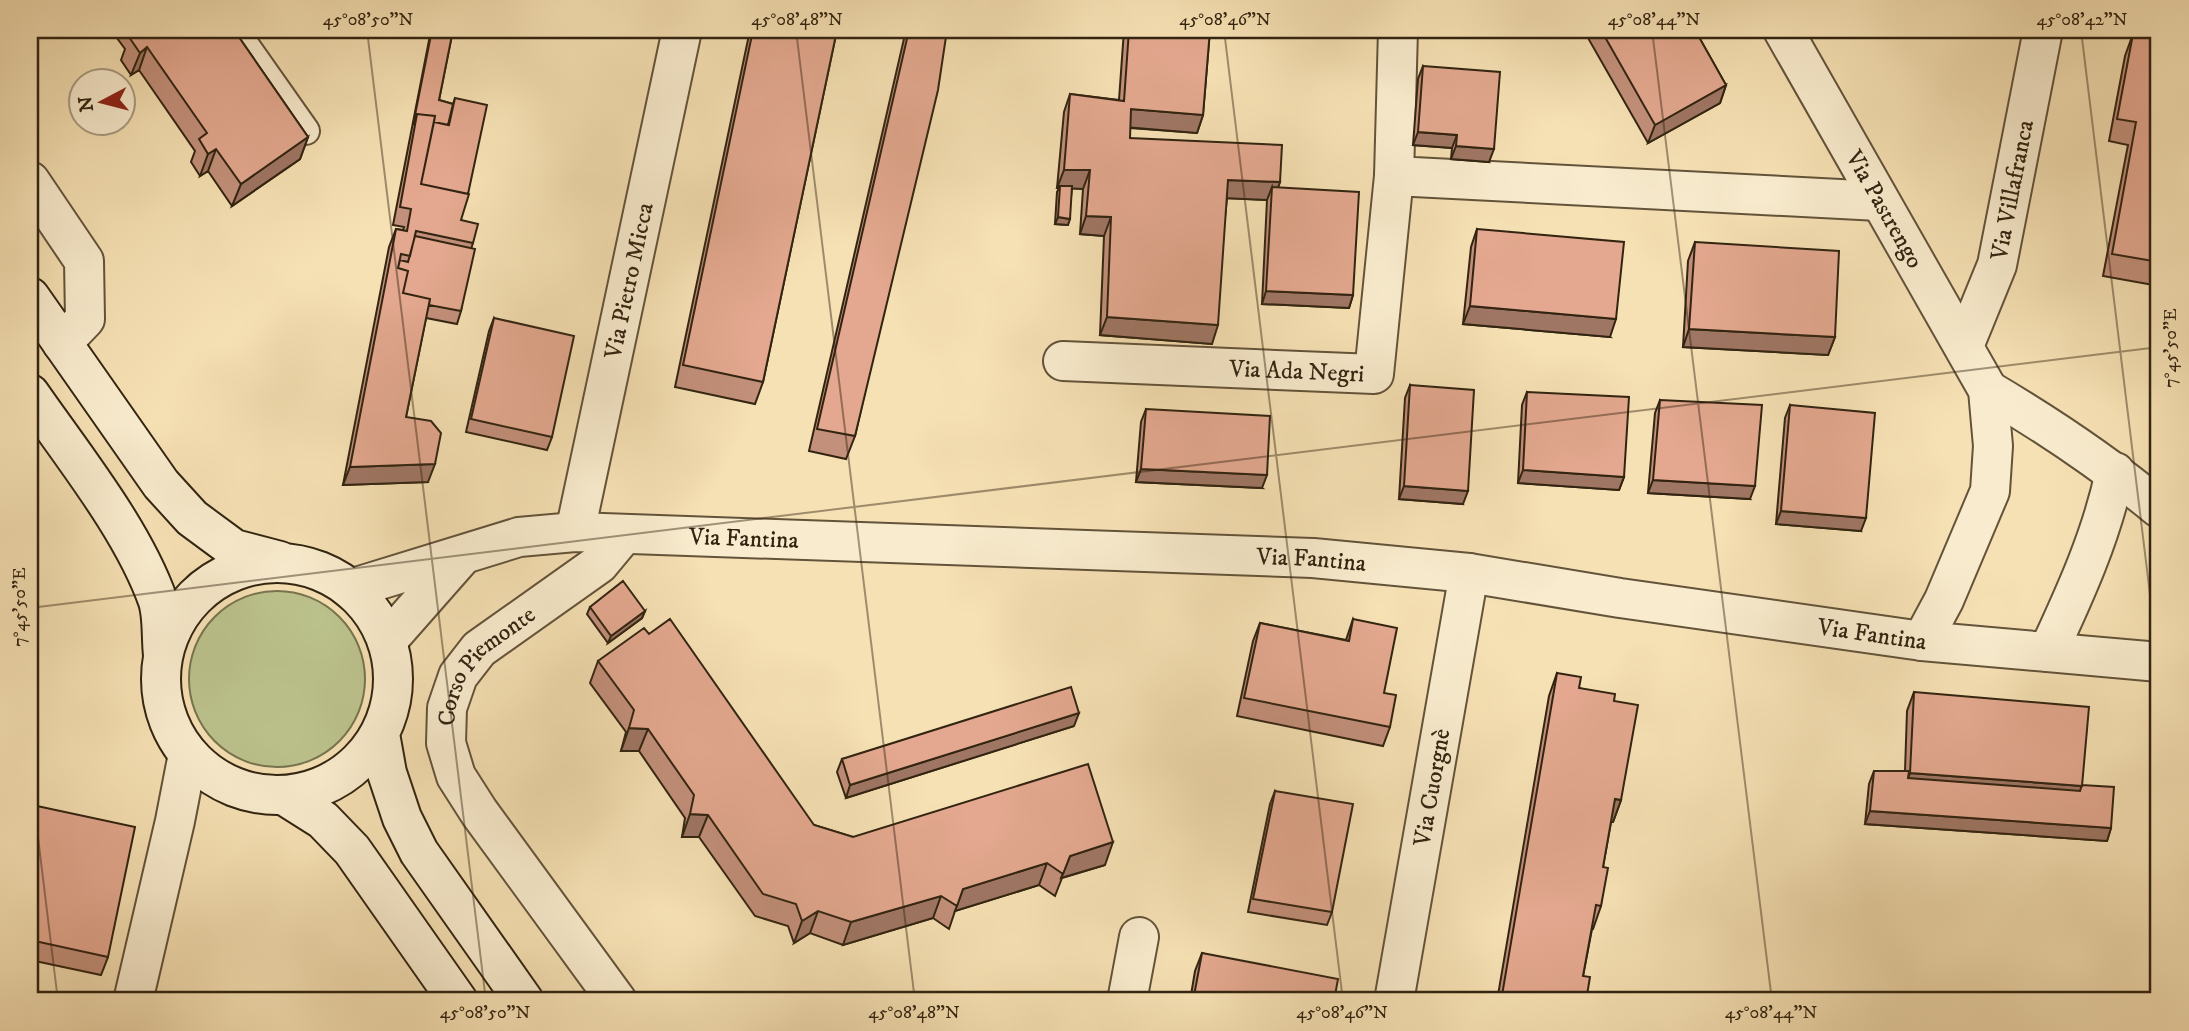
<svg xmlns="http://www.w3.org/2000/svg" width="2189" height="1031" viewBox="0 0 2189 1031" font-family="'IM FELL DW Pica',serif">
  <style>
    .green { fill: #bcc38d; stroke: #77744f; stroke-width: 2 }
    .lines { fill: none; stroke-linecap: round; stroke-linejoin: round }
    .lane-casing { stroke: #63533a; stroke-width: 30 }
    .street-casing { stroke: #63533a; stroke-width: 42 }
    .secondary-casing { stroke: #322411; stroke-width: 42 }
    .lane { stroke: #f9ecce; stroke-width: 26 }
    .street { stroke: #f9ecce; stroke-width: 38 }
    .secondary { stroke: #f9ecce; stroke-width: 38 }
    .wall { fill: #c3907b; stroke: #322411; stroke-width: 2 }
    .shaded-wall { fill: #9f7664; stroke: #322411; stroke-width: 2 }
    .building { fill: #e3a88f; stroke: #322411; stroke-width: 2 }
    .ticks { fill: none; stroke: #322411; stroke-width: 2; stroke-opacity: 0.45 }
    .labels { text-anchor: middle; stroke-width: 5; stroke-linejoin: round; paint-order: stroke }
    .street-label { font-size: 24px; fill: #322411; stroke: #f9ecce }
    .neatline { fill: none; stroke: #322411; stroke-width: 2.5 }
    .ticks-label { font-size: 18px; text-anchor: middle; fill: #322411 }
  </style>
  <rect width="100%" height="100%" fill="#f6e1b4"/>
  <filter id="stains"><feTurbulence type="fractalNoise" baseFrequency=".00286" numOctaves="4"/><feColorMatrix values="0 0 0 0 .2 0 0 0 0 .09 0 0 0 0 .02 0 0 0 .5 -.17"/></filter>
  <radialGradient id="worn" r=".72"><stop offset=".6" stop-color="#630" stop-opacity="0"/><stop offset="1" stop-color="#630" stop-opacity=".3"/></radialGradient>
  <!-- green -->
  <path class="green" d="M189 679a88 88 0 1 1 176 0a88 88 0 1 1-176 0Z"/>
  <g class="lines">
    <!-- lane casing -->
    <g class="lane-casing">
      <path id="lane" d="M235 30 306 131"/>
    </g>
    <!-- street casing -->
    <g class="street-casing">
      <g id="street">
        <path d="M1398 30 1394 176 1879 201"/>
        <path id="s1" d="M1783 30 1988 390 1993 446 1990 491 1944 600 1922 641"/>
        <path d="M30 181 84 261 85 319 62 343"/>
        <path id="s2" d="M1964 346 1997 265 2043 30"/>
        <path id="s3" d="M1063 361 1374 374 1394 176"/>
        <path d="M1988 390C2051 427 2103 462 2159 508"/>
        <path id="s4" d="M575 532 682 30"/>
        <path id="s5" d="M350 589 519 537 575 532 1313 558 1469 573 1620 598 1922 641 2159 662"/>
        <path d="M387 641 461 557"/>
        <path d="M2048 652C2075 594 2102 535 2115 472"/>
        <path d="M133 1001 175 821 188 754"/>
        <path id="s6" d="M617 1001 479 812 456 776 446 743 447 708 458 676 479 649 599 564 624 534"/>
        <path d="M1127 1001 1139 937"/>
        <path id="s7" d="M1394 1001 1469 573"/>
      </g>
    </g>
    <!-- secondary casing -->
    <g class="secondary-casing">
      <path id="secondary" d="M30 297 161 484 192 518 234 549 280 561
        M30 394C73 456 133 530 158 601 163 617 161 638 163 655
        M161 679a116 116 0 1 1 232 0a116 116 0 1 1-232 0Z
        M380 734 387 773 402 818 419 852 524 1001
        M285 796 323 820 352 850 458 1001"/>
    </g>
    <!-- lane -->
    <use href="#lane" class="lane"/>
    <!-- street -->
    <use href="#street" class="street"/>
    <!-- secondary -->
    <use href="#secondary" class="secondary"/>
  </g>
  <!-- wall -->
  <path class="wall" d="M111 30H234L308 137 300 159 232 206 208 171 200 176 191 162 195 151 139 70 131 75 121 60 125 49Z
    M431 30H453L439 100 453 104 455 98 461 220 473 243 471 249 461 311 457 324 426 318 406 417 428 482 343 485 389 247 396 229 403 230 404 227 393 225Z
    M750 30H837L763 382 755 404 675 387Z
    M906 30H947L855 436 846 459 809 451Z
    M1124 30H1210L1203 115 1197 133 1130 128V138L1280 182 1278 187 1353 295 1349 308 1262 304 1267 200 1227 198 1212 344 1100 335 1104 236 1080 234 1083 189 1072 188 1068 225 1055 224 1057 192 1059 188H1057L1064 112 1070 94 1119 100Z
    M1585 30H1695L1726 85 1720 103 1648 143 1584 31Z
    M2151 30H2159V286L2103 276 2128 145 2109 141 2125 56 2133 34 2149 37Z
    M1423 66 1489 162 1451 159 1452 148 1413 145 1418 79Z
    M1477 229 1610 337 1463 324 1471 247Z
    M1695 242 1835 337 1828 355 1683 347 1688 261Z
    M494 318 552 437 547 450 466 432 489 331Z
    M1410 385 1463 504 1399 499 1405 398Z
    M1527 392 1624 477 1619 490 1518 483 1522 405Z
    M1660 400 1750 499 1648 493 1655 413Z
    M1790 405 1861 531 1776 524 1785 418Z
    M1146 409 1262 488 1136 482 1141 422Z
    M590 607 645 611 642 618 608 643 587 614Z
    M1353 619 1384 693 1390 727 1383 746 1237 716 1253 641 1260 623 1346 640Z
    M598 661 814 825 853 837 1105 865 1062 878 1055 896 1039 885 955 911 949 929 933 918 843 945 810 933 794 943 788 926 755 916 699 837H682L685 818 639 751H621L626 732 590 683Z
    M1557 673 1579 688 1614 701 1621 800 1613 822H1611L1603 867 1601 906 1593 929H1592L1583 976 1586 1001H1497L1549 696Z
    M1914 692 2082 785 2111 828 2107 841 1865 824 1869 784 1874 771H1905L1907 711Z
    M1074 726 846 798 837 772 842 759Z
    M1275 791 1332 912 1327 925 1248 912 1270 804Z
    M37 806 108 957 101 975 30 960V829Z
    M1202 953 1334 1001H1190L1195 971Z"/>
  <!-- shaded-wall -->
  <path class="shaded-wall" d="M1048 30H1067L1065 35 1046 33Z
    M147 47 139 70 131 75 140 53Z
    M1726 85 1720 103 1648 143 1655 125Z
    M1131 109 1203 115 1197 133 1124 127Z
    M1418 132 1457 135 1452 148 1413 145Z
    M308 137 300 159 232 206 241 184Z
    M1456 146 1494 149 1489 162 1451 159Z
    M216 149 208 171 200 176 208 154Z
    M1064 170H1090L1083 189 1060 188V186L1059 188H1057Z
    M1228 180 1280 182 1274 200 1272 187 1267 200 1222 198Z
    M1086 216 1111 217 1104 236 1080 234Z
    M1058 217 1070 219 1068 225 1055 224Z
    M1266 291 1353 295 1349 308 1262 304Z
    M1470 306 1616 319 1610 337 1463 324Z
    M1107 317 1218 325 1212 344 1100 335Z
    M1689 329 1835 337 1828 355 1683 347Z
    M435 464 428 482 343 485 350 467Z
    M1141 469 1267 475 1262 488 1136 482Z
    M1523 470 1624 477 1619 490 1518 483Z
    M1653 480 1755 486 1750 499 1648 493Z
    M1404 486 1468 491 1463 504 1399 499Z
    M1781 511 1866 518 1861 531 1776 524Z
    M645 611 642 618 608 643 611 636Z
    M1079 713 1074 726 846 798 850 785Z
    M629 728 648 729 639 751H621Z
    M1910 773 2082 786 2075 804 1904 791Z
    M1615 799 1621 800 1613 822 1607 821Z
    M1870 811 2111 828 2107 841 1865 824Z
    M690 814 708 815 699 837H682Z
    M1113 842 1105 865 1061 878 1070 856Z
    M1047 863 1039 885 955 911 963 889Z
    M941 896 933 918 843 945 851 922Z
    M818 911 810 933 794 943 802 921Z"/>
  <!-- building -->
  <path class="building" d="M135 30H234L308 137 241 184 216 149 208 154 199 139 207 133 147 47 140 53 129 37 136 32Z
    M432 30H453L439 100 453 104 448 125 434 122 435 116 417 114 413 125Z
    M753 30H837L763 382 683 365Z
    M909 30H947L938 90 855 436 817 429Z
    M1129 30H1210L1203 115 1131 109 1130 138 1282 145 1280 182 1228 180 1218 325 1107 317 1111 217 1086 216 1090 170H1064L1070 94 1124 101Z
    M1601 30H1695L1726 85 1655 125Z
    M2155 30H2159V262L2112 254 2136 122 2117 119 2133 34 2153 38Z
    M1423 66 1500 72 1494 149 1456 146 1457 135 1418 132Z
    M455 98 487 105 468 194 421 184 434 122 449 125Z
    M417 114 435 116 421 184 469 194 461 220 478 224 473 243 416 231 410 256 401 254 398 268 408 271 403 293 430 299 406 417 431 421 441 433 435 464 350 467 396 229 407 231 411 209 400 207Z
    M1060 186H1072L1070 219 1058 217Z
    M1272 187 1359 192 1353 295 1266 291Z
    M1477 229 1624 242 1616 319 1470 306Z
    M415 236 475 249 461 311 429 305 430 299 403 293 408 271 398 268 400 260 408 262Z
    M1695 242 1839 251 1835 337 1689 329Z
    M494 318 574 336 552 437 471 419Z
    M1410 385 1474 390 1468 491 1404 486Z
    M1527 392 1629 397 1624 477 1523 470Z
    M1660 400 1762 405 1755 486 1653 480Z
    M1790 405 1875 413 1866 518 1781 511Z
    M1146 409 1270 416 1267 475 1141 469Z
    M623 581 645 611 611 636 590 607Z
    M670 619 814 825 853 837 1088 764 1113 842 1070 856 1063 874 1047 863 963 889 957 906 941 896 851 922 818 911 802 921 796 904 763 894 708 815 690 814 694 795 648 729 629 728 634 710 598 661 644 628 649 634Z
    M1353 619 1397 628 1384 693 1396 695 1390 727 1244 698 1260 623 1349 641Z
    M1557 673 1581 677 1579 688 1615 694 1614 701 1638 705 1621 800 1615 799 1603 867 1608 868 1601 906 1596 905 1583 976 1590 977 1586 1001H1501Z
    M1071 687 1079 713 850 785 842 759Z
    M1914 692 2089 707 2082 786 1910 773Z
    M1874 771H1909L1908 778 2080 791 2082 785 2114 787 2111 828 1870 811Z
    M1275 791 1353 804 1332 912 1253 899Z
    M37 806 135 827 108 957 30 940V842Z
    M1202 953 1338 979 1334 1001H1193Z
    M961 992 968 1001H948Z
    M934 996 938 1001H928Z
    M1147 998 1165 1001H1146Z"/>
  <!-- ticks -->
  <path class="ticks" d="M367 30 486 1001M796 30 915 1001M1224 30 1343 1001M1652 30 1772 1001M2081 30 2159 668M30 608 2159 347M30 772 58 1001"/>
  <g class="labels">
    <!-- street labels -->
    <g class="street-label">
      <text dy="8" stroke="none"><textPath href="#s2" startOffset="164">Via Villafranca</textPath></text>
      <text dy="8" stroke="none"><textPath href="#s1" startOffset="206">Via Pastrengo</textPath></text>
      <text dy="8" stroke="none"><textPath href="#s4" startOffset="257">Via Pietro Micca</textPath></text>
      <text dy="8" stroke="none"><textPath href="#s3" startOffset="234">Via Ada Negri</textPath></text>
      <text dy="8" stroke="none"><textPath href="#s5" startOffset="402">Via Fantina</textPath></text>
      <text dy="8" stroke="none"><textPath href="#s5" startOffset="970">Via Fantina</textPath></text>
      <text dy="8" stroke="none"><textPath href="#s5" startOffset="1536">Via Fantina</textPath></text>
      <text dy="8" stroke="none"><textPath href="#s6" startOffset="404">Corso Piemonte</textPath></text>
      <text dy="8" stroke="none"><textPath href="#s7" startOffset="217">Via Cuorgnè</textPath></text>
    </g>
  </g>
  <!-- margin -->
  <rect width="2189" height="1031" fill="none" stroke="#f6e1b4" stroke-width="77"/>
  <!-- north arrow -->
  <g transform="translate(102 102) rotate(263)"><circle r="33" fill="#f9ecce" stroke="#a99c82" stroke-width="2"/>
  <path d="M0-5L12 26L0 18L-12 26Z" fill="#8f2418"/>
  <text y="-10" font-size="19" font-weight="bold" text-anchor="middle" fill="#322411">N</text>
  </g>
  <rect x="38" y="38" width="2112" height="954" class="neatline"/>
  <g class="ticks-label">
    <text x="368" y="25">45°08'50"N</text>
    <text x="797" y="25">45°08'48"N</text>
    <text x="1225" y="25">45°08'46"N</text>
    <text x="1654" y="25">45°08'44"N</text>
    <text x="2082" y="25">45°08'42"N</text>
    <text transform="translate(2170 348) rotate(-90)" y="6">7°45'50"E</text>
    <text transform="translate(19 607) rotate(-90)" y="6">7°45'50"E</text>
    <text x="485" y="1018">45°08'50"N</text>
    <text x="914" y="1018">45°08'48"N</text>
    <text x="1342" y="1018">45°08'46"N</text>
    <text x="1771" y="1018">45°08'44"N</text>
  </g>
  <rect width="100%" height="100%" filter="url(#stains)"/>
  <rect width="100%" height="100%" fill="url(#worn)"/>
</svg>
